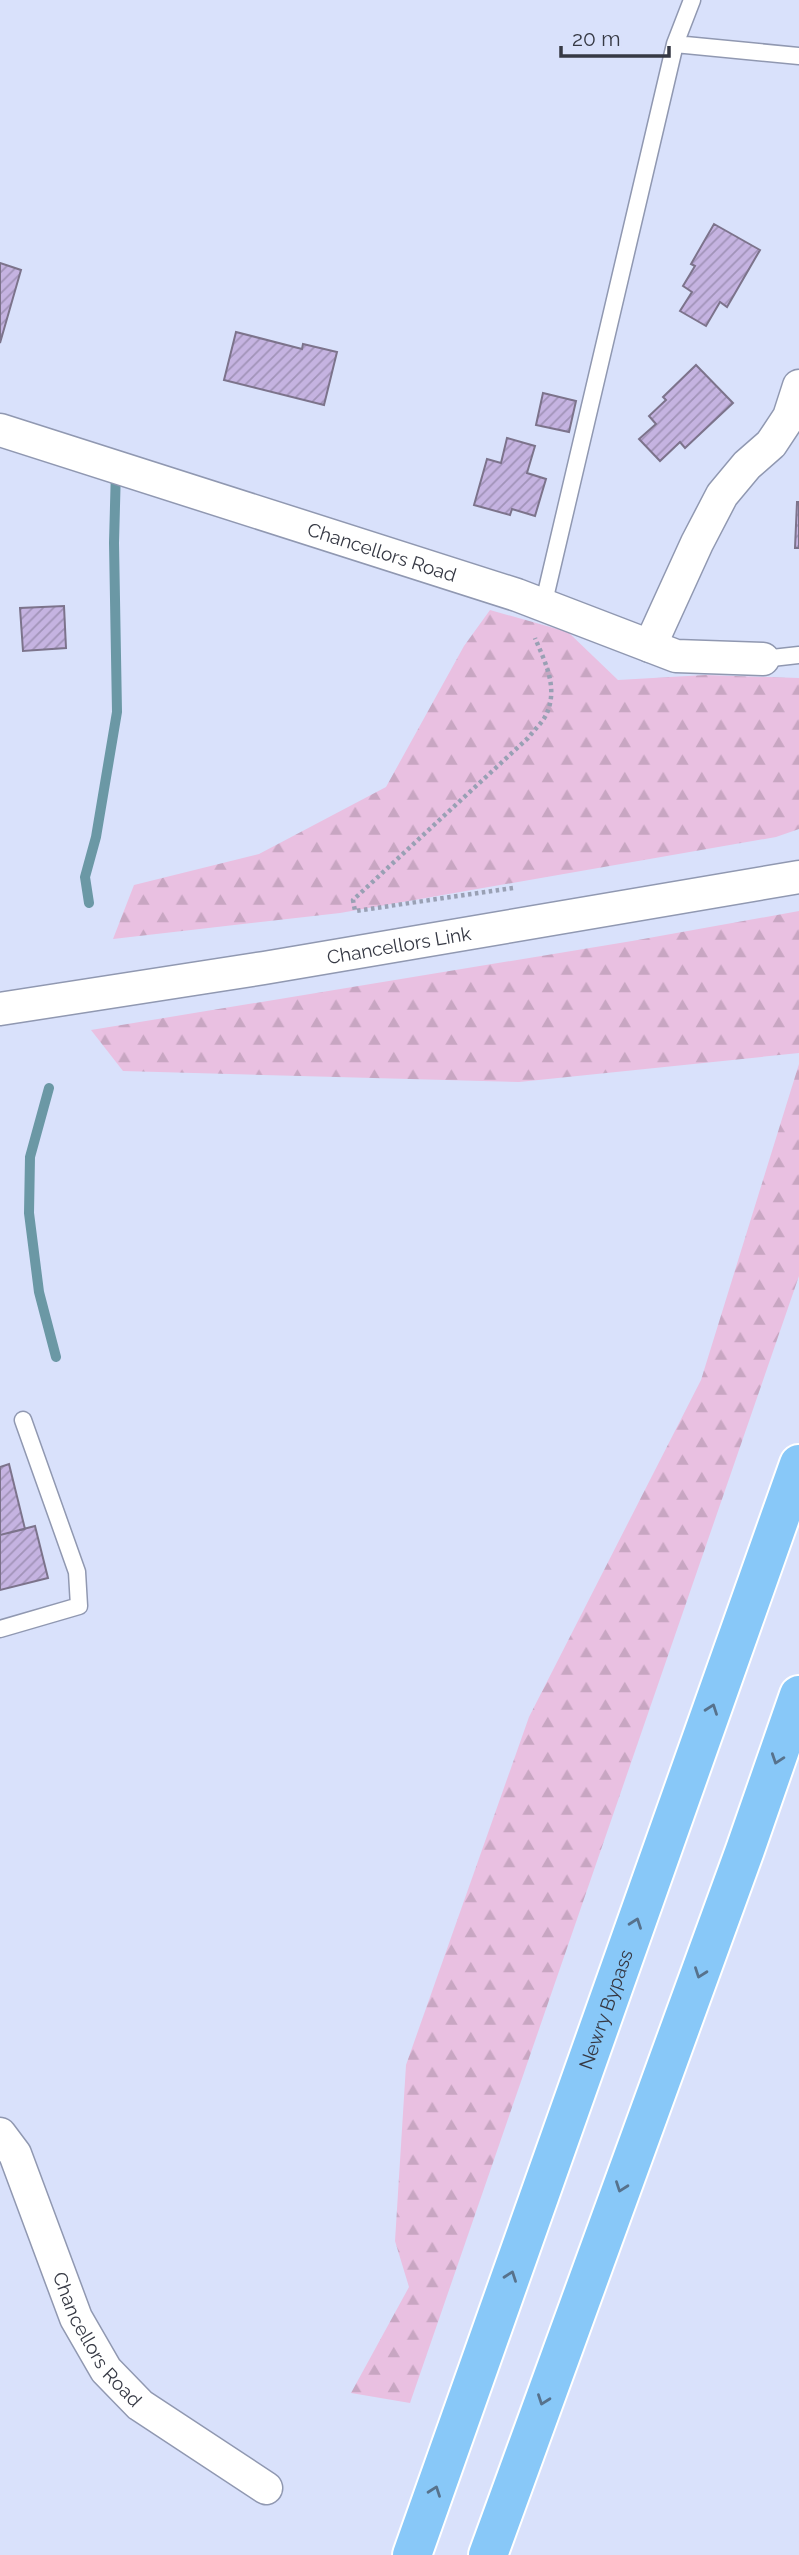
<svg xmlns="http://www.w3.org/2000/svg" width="799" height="2555" viewBox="0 0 799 2555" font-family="Raleway,sans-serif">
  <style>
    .forest { fill: url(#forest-firs) }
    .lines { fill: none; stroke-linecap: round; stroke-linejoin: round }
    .stream { stroke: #6b98a5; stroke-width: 10 }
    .building { fill: url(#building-hatch); stroke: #7c738b; stroke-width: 2 }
    .service-casing { stroke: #9098b1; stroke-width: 19 }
    .minor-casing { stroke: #9098b1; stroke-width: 35 }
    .trunk-casing { stroke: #fff; stroke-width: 42 }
    .path { stroke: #99a0b4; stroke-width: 4.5; stroke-dasharray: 3.5 3.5; stroke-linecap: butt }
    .service { stroke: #fff; stroke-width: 16 }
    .minor { stroke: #fff; stroke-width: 32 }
    .trunk { stroke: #88c8f8; stroke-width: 38 }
    .oneway { stroke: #57728c }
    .labels { text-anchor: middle; stroke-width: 7; stroke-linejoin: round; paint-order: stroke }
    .street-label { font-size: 19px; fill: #363944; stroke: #d9e1fb }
  </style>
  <defs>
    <pattern id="forest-firs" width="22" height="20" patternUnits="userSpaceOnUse" patternTransform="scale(1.75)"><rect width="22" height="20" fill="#e9c0e1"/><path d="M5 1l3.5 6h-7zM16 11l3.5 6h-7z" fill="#c8a6c2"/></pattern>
    <pattern id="building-hatch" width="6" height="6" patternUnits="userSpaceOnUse" patternTransform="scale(1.75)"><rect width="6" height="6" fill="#c5b3e1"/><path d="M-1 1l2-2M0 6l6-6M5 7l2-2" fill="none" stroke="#a193b8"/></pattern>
  </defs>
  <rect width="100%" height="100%" fill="#d9e1fb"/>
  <!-- forest -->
  <path class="forest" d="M490 610 568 632 618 680 705 675 799 678V829L776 837 340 913 113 939 134 885 259 854 386 787 464 646Z
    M799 911V1053L519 1082 123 1071 91 1030 632 941Z
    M799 1064V1276L410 2403 351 2393 409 2287 395 2241 406 2065 529 1717 701 1380Z"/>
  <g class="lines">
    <!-- stream -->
    <path class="stream" d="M89 903 85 877 96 837 117 712 114 543 116 469
      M49 1088 30 1157 29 1213 39 1292 56 1357"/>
  </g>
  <!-- building -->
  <path class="building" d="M714 224 760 250 727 307 720 302 706 326 680 311 692 292 683 286 695 266 691 264Z
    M0 263 21 270 0 343Z
    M236 332 302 349 303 344 337 352 324 405 224 380Z
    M696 365 733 403 685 448 680 442 660 461 639 439 656 424 649 416 666 400 663 397Z
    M543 393 576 401 569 432 536 425Z
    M507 438 535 446 527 473 546 479 535 516 512 509 510 515 474 505 487 459 501 463Z
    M797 502H799V548H795Z
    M64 606 66 648 23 651 20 608Z
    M9 1464 25 1529 0 1535V1467Z
    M35 1526 48 1578 0 1590V1535Z"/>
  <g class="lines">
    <!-- service casing -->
    <g class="service-casing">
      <path id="service" d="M675 44 799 56
        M543 606 675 44 692 0
        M763 659 799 655
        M0 1629 79 1606 77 1572 23 1420"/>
    </g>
    <!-- minor casing -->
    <g class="minor-casing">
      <g id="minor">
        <path id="s1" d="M0 430 517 595 676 656 763 659"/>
        <path d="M650 646 697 543 722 495 747 465 771 444 789 417 799 386"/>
        <path id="s2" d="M0 1009 264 968 799 877"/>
        <path id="s3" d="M0 2134 15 2154 76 2318 106 2370 140 2405 266 2488"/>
      </g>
    </g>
    <!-- trunk casing -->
    <g class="trunk-casing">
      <g id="trunk">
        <path id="s4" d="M412 2555 799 1464"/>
        <path d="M488 2555 745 1850 799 1695"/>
      </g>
    </g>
    <!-- path -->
    <path class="path" d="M513 888 355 911 353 900 528 738C534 730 542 723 546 715 559 688 545 662 535 638"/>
    <!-- service -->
    <use href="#service" class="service"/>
    <!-- minor -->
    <use href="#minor" class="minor"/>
    <!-- trunk -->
    <use href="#trunk" class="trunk"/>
  </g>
  <!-- one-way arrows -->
  <defs><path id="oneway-chevron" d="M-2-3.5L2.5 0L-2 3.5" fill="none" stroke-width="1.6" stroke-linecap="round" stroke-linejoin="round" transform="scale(1.75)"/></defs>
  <g class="oneway">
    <use href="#oneway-chevron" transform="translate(712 1709) rotate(-70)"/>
    <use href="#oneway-chevron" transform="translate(777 1759) rotate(109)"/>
    <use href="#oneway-chevron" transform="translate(636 1923) rotate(-70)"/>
    <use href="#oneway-chevron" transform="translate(700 1973) rotate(110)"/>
    <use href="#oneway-chevron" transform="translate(621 2187) rotate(110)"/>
    <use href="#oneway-chevron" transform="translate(511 2276) rotate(-70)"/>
    <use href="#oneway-chevron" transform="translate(543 2400) rotate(110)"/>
    <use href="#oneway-chevron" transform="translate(435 2491) rotate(-70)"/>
  </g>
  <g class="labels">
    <!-- street labels -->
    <g class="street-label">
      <text dy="7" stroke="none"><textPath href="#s1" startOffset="401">Chancellors Road</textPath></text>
      <text dy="7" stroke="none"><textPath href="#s2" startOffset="404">Chancellors Link</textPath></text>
      <text dy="7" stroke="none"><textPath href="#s4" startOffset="579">Newry Bypass</textPath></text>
      <text dy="7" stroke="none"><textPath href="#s3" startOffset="229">Chancellors Road</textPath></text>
    </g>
  </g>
  <!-- scale -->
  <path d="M561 46v10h108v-10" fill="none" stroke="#363944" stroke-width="3.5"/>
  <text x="572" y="46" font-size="21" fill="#363944" stroke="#d9e1fb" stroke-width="5" paint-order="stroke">20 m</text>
</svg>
